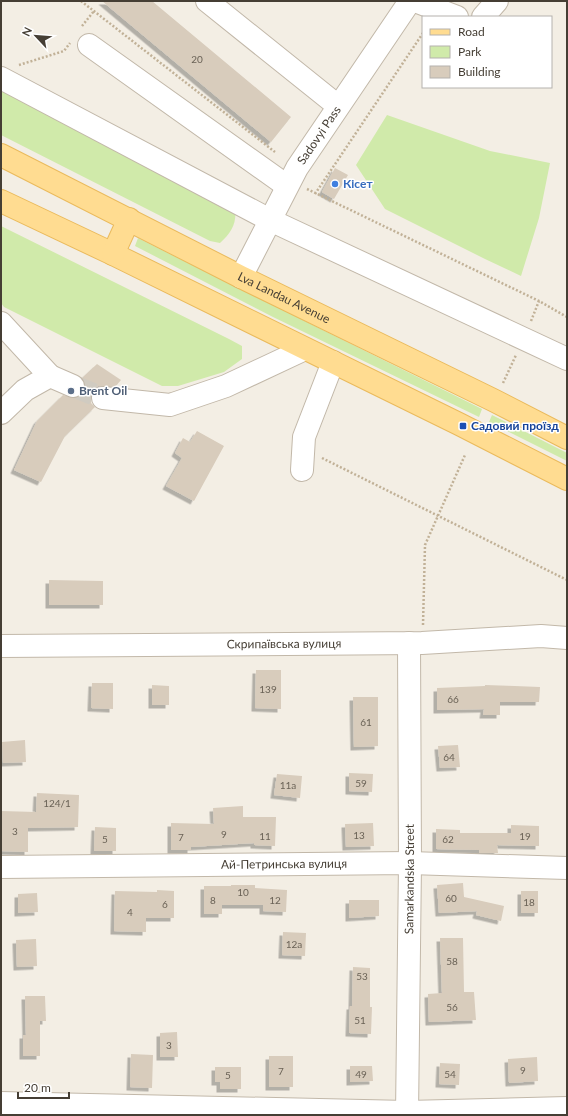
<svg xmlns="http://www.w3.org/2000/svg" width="568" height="1116" viewBox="0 0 568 1116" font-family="Lato,sans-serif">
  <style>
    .green { fill: #d0eaaa }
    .building { fill: #d8ccbc; filter: url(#shadow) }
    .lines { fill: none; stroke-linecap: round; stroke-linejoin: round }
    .minor-tunnel { stroke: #d0cbc1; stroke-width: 22; stroke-dasharray: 22 11; stroke-linecap: butt }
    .minor-casing { stroke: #c2b8a9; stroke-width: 24 }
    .major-casing { stroke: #eaba5c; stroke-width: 24 }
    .path { stroke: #c1b197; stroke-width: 2.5; stroke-dasharray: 2 2; stroke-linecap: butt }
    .minor { stroke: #fff; stroke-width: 22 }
    .major { stroke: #ffdc91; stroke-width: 22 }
    .shop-dot { fill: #3f7fe0; stroke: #fff; stroke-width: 1.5 }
    .service-dot { fill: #5c6f8a; stroke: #fff; stroke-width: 1.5 }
    .transit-dot { fill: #1a4fb4; stroke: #fff; stroke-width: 1.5 }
    .labels { text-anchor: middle; stroke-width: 3; stroke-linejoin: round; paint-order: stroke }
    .number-label { font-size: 10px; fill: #6a6256 }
    .street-label { font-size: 12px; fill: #453e34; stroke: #fff }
    .shop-label { font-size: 12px; font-weight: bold; fill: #366cbe; stroke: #fff; text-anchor: start }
    .service-label { font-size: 12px; font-weight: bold; fill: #4e5e75; stroke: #fff; text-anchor: start }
    .transit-label { font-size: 12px; font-weight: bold; fill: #164399; stroke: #fff; text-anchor: start }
  </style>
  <defs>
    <filter id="shadow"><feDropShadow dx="-3.5" dy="3.5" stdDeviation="0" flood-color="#0004"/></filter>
  </defs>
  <rect width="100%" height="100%" fill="#f3eee4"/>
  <!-- green -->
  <path class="green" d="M1 88 235 207C237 223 232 232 220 243L210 241 1 135Z
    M387 115 490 151 550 163 539 218 521 276 485 259 385 209 356 165Z
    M1 226 229 339 242 346V359L224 372 178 386H162L4 307 1 303Z
    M138 238 482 409 479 417 273 317 135 246Z
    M492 415 567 453V461L489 422Z"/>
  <!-- building -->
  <path class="building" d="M102 1H152L291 117 271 142Z
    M335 168 348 175 334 199 322 192Z
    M97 364 121 380 115 387 98 386 93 390 91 397V403L95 407 65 436 41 482 14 470 37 421 63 395 74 398 81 396 85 391V385L82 378Z
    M197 431 224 446 194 501 166 486 182 458 175 453 183 438 190 442Z
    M49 580 103 581V605H49Z
    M256 670H281V709L255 708Z
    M92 683H113V709L91 708Z
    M152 685 169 686V705H152Z
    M485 685 540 687 539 702H500V715H483L484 709 437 710V688L485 686Z
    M353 697H378V746L354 747Z
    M25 740 26 762 3 763 2 742Z
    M458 745 460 767 440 768 438 746Z
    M349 773 373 774 372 792 349 791Z
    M277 774 302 776 300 798 274 795Z
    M37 793 79 795 78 827 28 828V852L1 851V811L36 812Z
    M243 806V817H276L275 846 254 845V843L191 847V850H171V823L214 824 213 808Z
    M373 823 374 846 346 847 345 824Z
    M511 825 539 826V846L497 845 498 853H479V850L436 849V829L460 830V833H511Z
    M95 827 116 828V851H94Z
    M463 883 464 897 504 906 501 921 476 915 477 911 439 913 437 885Z
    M231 885H255V888L287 890 286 912 263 911V905H222V914H204V886H231Z
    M157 890 174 891V918H146V932L114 931 115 891 157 892Z
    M521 891H538V913H521Z
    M37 893 38 912 18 913V894Z
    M349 900H379V916L349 918Z
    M283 932 306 933 305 956 282 955Z
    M440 938H463L464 992H474L476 1020 429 1022 428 994 442 993Z
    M36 939 37 966 17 967 16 940Z
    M353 967 370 968V1007H372L371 1034 349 1033 350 1006H352Z
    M25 996H45L46 1021H40V1056H23V1035H26Z
    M177 1032 178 1057H160V1033Z
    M131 1054 153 1055 152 1088 130 1087Z
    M269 1056H293V1087H269Z
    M537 1057 538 1081 509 1083 508 1059Z
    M440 1063 460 1064 459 1085 439 1084Z
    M350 1066H372L373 1081 350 1082Z
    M215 1067H241V1089H220V1082H215Z"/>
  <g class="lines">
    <!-- minor-tunnel -->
    <path class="minor-tunnel" d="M73 386 103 398"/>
    <!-- minor casing -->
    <g class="minor-casing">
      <g id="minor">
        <path d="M207 1 338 106"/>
        <path d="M415 1 457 17"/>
        <path d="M483 17 497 1"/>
        <path d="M89 45 287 186"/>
        <path d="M1 78 270 220 567 359"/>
        <path id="s1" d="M241 277 297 168 410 1"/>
        <path d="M1 323 50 376 25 390 1 413"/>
        <path d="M50 376 73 386"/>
        <path d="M103 398 170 405 226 386 305 349"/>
        <path d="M302 470 304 437 333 362"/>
        <path id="s2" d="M1 646 422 643 541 636 567 638"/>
        <path id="s3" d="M1 867 410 863 567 868"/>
        <path d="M1 1103 407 1112 567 1108"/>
        <path id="s4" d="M407 1115 410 863 409 643"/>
      </g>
    </g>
    <!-- major casing -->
    <g class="major-casing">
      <g id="major">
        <path id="s5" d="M1 155 241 277 493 400 567 438"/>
        <path d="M1 201 113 254 459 424 567 479"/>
        <path d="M113 254 129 219"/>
      </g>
    </g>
    <!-- path -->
    <path class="path" d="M81 1 275 152
      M82 26 94 11
      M19 65 64 51 70 43
      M307 189 539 301 567 317
      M315 194 423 33
      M531 321 539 301
      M503 383 516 355
      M322 458 567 580
      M423 625 425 545 465 455"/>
    <!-- minor -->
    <use href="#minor" class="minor"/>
    <!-- major -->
    <use href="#major" class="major"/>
  </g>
  <!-- markers -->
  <circle class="shop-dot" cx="335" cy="184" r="4"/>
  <circle class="service-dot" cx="71" cy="391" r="4"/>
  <rect class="transit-dot" x="459" y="422" width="8" height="8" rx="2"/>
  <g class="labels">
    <!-- number labels -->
    <g class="number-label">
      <text x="197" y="63">20</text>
      <text x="268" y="693">139</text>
      <text x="453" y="703">66</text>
      <text x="366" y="726">61</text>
      <text x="449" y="761">64</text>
      <text x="361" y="787">59</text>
      <text x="288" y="789">11а</text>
      <text x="57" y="807">124/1</text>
      <text x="15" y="835">3</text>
      <text x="224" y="838">9</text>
      <text x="359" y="839">13</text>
      <text x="265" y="840">11</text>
      <text x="525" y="840">19</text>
      <text x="181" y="841">7</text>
      <text x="105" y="843">5</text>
      <text x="448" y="843">62</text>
      <text x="243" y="896">10</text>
      <text x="451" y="902">60</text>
      <text x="213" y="904">8</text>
      <text x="275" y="904">12</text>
      <text x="529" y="906">18</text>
      <text x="165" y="908">6</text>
      <text x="130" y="916">4</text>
      <text x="294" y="948">12а</text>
      <text x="452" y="965">58</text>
      <text x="362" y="980">53</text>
      <text x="452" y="1011">56</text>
      <text x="360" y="1024">51</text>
      <text x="169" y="1049">3</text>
      <text x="523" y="1074">9</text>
      <text x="281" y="1075">7</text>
      <text x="361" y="1078">49</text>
      <text x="450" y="1078">54</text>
      <text x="228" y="1079">5</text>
    </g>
    <!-- street labels -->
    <g class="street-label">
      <text dy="4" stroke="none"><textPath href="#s1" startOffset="162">Sadovyi Pass</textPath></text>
      <text dy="4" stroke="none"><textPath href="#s5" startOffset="317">Lva Landau Avenue</textPath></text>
      <text dy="4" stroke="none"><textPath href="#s2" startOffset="283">Скрипаївська вулиця</textPath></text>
      <text dy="4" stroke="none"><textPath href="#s3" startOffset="283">Ай-Петринська вулиця</textPath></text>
      <text dy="4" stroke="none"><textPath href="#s4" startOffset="236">Samarkandska Street</textPath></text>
    </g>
    <!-- shop labels -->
    <g class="shop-label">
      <text x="343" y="188">Кісет</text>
    </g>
    <!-- service labels -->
    <g class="service-label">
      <text x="79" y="395">Brent Oil</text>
    </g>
    <!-- transit labels -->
    <g class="transit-label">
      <text x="471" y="430">Садовий проїзд</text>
    </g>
  </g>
  <!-- border -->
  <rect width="568" height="1116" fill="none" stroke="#453e34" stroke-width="4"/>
  <!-- legend -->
  <rect x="422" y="16" width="130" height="72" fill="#ffffff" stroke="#b5b2ae"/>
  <rect x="430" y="29" width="20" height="6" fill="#ffdc91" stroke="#b5b2ae"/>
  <text x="458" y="36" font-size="12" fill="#453e34">Road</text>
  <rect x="430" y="46" width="20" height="12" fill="#d0eaaa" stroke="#b5b2ae"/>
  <text x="458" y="56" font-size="12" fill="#453e34">Park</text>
  <rect x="430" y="66" width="20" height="12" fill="#d8ccbc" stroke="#b5b2ae"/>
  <text x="458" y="76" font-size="12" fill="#453e34">Building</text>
  <!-- north arrow -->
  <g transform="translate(36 36) rotate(296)" stroke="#ffffff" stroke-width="3" paint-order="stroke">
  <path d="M0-3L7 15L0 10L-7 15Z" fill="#453e34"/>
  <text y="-6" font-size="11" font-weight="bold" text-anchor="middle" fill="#453e34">N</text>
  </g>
  <!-- scale -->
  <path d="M18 1092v6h51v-6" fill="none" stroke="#453e34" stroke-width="2"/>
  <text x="24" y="1092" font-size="12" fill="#453e34" stroke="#ffffff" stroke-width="3" paint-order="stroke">20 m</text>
</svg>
